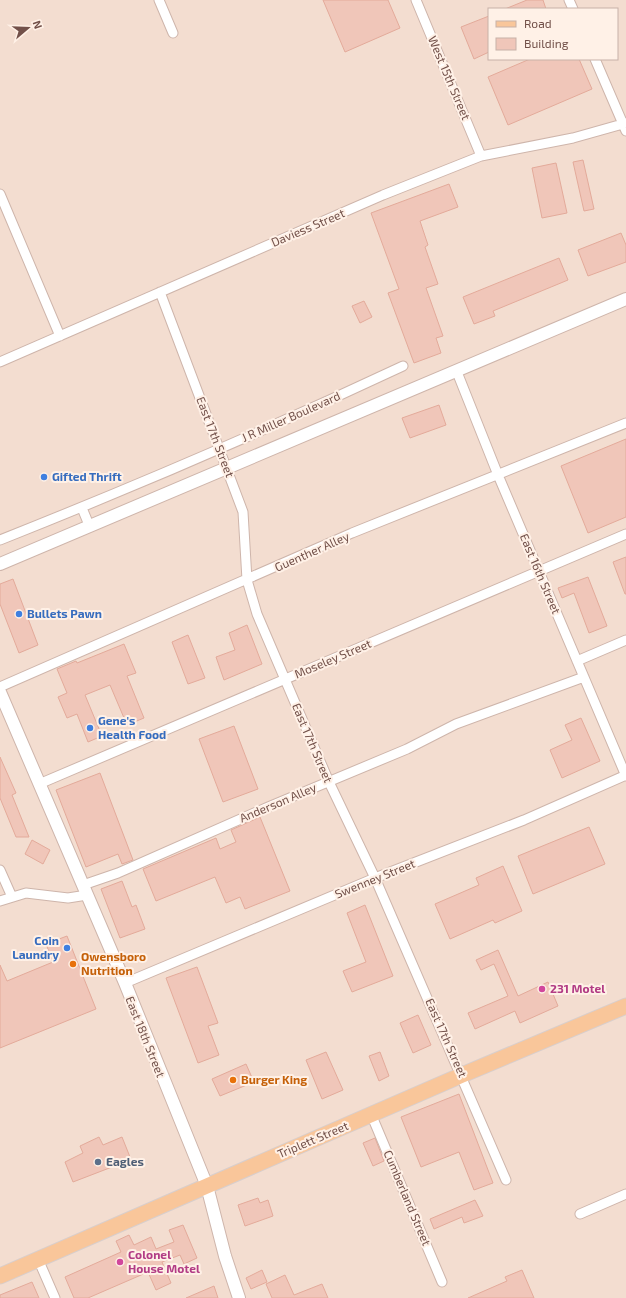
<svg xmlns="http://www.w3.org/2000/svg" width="626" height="1298" viewBox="0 0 626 1298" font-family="'Exo 2',sans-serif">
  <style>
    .residential { fill: #f3ddd0; fill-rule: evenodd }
    .building { fill: #f0c6b9; stroke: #e3aa9a }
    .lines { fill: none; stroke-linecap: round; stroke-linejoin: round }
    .minor-casing { stroke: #ceb5ab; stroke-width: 11 }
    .tertiary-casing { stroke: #ceb5ab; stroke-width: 14 }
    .primary-casing { stroke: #d8cecc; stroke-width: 17 }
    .minor { stroke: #fff; stroke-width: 9 }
    .tertiary { stroke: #fff; stroke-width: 12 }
    .primary { stroke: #f9c69a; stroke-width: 15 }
    .shop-dot { fill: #3f7fe0; stroke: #fff1e7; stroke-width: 1.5 }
    .food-dot { fill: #e8710a; stroke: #fff1e7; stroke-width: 1.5 }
    .hotel-dot { fill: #d1479c; stroke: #fff1e7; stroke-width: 1.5 }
    .service-dot { fill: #5c6f8a; stroke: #fff1e7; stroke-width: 1.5 }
    .labels { text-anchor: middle; stroke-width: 4; stroke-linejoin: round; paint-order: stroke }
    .street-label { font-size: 12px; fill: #725049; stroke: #fff1e7 }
    .shop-label { font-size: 12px; font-weight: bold; fill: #366cbe; stroke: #fff1e7; text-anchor: start }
    .food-label { font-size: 12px; font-weight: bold; fill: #c56008; stroke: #fff1e7; text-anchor: start }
    .hotel-label { font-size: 12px; font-weight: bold; fill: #b23c85; stroke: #fff1e7; text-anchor: start }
    .service-label { font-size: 12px; font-weight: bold; fill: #4e5e75; stroke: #fff1e7; text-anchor: start }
  </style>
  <rect width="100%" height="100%" fill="#fcede1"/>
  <!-- residential -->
  <path class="residential" d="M0 0H626V1298H0ZM489 9H617V59H489Z"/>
  <!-- building -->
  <path class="building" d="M323 0H388L400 28 345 52Z
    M527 0H543L546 9H505Z
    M489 16V52L474 59 461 27Z
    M530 59H579L592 89 508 125 488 77Z
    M583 160 594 209 584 211 573 162Z
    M556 163 567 213 542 218 532 168Z
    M449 184 458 207 420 221 428 245 425 247 438 284 426 288 443 336 436 338 441 353 414 363 388 293 399 289 371 213Z
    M621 233 626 245V262L588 276 578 250Z
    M559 258 568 280 493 311 495 316 474 324 463 297Z
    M364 301 372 317 360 323 352 306Z
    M439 405 446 425 410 438 402 418Z
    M626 439V517L588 533 561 466Z
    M626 557V594H625L613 562Z
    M588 577 607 626 589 633 574 593 562 598 558 588Z
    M13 579 38 645 19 653 0 604V584Z
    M247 625 262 664 224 680 216 657 235 650 229 633Z
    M188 635 205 678 188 684 172 642Z
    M124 644 136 673 127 676 144 718 127 725 110 685 85 695 102 736 88 742 77 714 67 718 58 697 67 693 57 669 76 661 77 663Z
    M581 718 600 761 562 778 550 750 572 740 565 725Z
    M234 726 258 789 223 802 199 739Z
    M0 757 16 793 12 795 29 837H16L0 798Z
    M100 773 133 860 122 864 118 854 86 867 56 790Z
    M260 817 290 891 245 909 240 897 226 903 215 877 156 901 143 869 216 838 220 849 236 842 231 830Z
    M589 827 605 864 533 894 518 856Z
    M32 840 50 850 43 864 25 854Z
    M503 866 522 911 495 923 493 920 450 939 435 904 479 885 476 878Z
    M122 881 132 907 136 905 145 929 120 938 101 889Z
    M365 905 393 976 352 992 343 971 366 962 347 913Z
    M67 936 96 1009 0 1048V965L7 981 53 962 46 944Z
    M498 950 518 996 548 982 558 1006 520 1023 515 1011 475 1029 468 1013 508 996 494 964 481 970 476 960Z
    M197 967 218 1023 208 1026 219 1055 198 1063 166 978Z
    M418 1015 431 1045 413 1053 400 1023Z
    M326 1052 343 1090 322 1099 306 1060Z
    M380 1052 389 1076 379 1081 369 1056Z
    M246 1064 254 1082 220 1096 212 1079Z
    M459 1094 493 1183 474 1190 459 1152 421 1167 401 1117Z
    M99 1137 103 1145 122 1137 130 1157 111 1165 112 1167 73 1182 65 1162 83 1153 80 1146Z
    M375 1138 384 1161 373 1166 363 1143Z
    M258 1198 260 1203 268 1200 273 1216 245 1226 238 1205Z
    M475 1200 483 1216 464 1223 462 1217 434 1229 430 1219Z
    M183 1225 197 1258 184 1264 180 1255 162 1262 171 1283 156 1290 148 1272 88 1298H74L65 1277 121 1252 116 1241 129 1235 134 1245 151 1237 156 1249 174 1242 169 1230Z
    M262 1270 267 1282 251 1289 246 1278Z
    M522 1270 534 1298H468L507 1281 505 1277Z
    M285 1275 294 1295 322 1284 328 1298H272L266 1284Z
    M32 1282 39 1298H0V1295Z
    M214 1286 218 1298H186Z"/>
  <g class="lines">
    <!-- minor casing -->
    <g class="minor-casing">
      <path id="minor" d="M159 0 173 33
        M416 0 481 156
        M569 0 573 9
        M595 59 626 131
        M0 194 60 336
        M160 292 243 512 247 580 257 614 329 782 375 878 506 1180
        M0 362 383 195 481 156 573 138 626 123
        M457 372 498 475 626 776
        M82 508 89 525
        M0 540C136 486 271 428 403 366
        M577 661 626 640
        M0 687 352 533 626 423
        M39 784 626 534
        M0 870 12 897
        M83 885 118 873 268 807 407 749 456 724 584 677
        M0 901 26 893 68 898 87 895
        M125 983 375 878 524 820 626 775
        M371 1114 442 1282
        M580 1214 626 1194
        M38 1259 55 1298"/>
    </g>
    <!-- tertiary casing -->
    <g class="tertiary-casing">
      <path id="tertiary" d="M0 564 626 299
        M0 692 125 983 207 1186 225 1256 239 1298"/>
    </g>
    <!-- primary casing -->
    <g class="primary-casing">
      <path id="primary" d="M0 1276 462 1075 626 1006"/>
    </g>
    <!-- minor -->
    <use href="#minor" class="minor"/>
    <!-- tertiary -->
    <use href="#tertiary" class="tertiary"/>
    <!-- primary -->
    <use href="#primary" class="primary"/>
  </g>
  <!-- markers -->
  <g class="shop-dot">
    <circle cx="44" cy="477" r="4"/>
    <circle cx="19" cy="614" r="4"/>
    <circle cx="90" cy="728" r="4"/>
    <circle cx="67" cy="948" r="4"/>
  </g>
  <g class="food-dot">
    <circle cx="73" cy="964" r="4"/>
    <circle cx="233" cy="1080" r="4"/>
  </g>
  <g class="hotel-dot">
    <circle cx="542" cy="989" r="4"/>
    <circle cx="120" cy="1262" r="4"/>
  </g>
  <circle class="service-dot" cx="98" cy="1162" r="4"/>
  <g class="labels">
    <!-- street labels -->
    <g class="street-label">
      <text transform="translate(449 78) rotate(67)" y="4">West 15th Street</text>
      <text transform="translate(308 228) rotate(-23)" y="4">Daviess Street</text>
      <text transform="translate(291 417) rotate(-24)" y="4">J R Miller Boulevard</text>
      <text transform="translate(215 437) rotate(69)" y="4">East 17th Street</text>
      <text transform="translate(312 552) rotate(-24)" y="4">Guenther Alley</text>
      <text transform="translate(540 574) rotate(67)" y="4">East 16th Street</text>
      <text transform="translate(333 659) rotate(-23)" y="4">Moseley Street</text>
      <text transform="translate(312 743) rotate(67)" y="4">East 17th Street</text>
      <text transform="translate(278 803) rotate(-23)" y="4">Anderson Alley</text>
      <text transform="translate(375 879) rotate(-22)" y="4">Swenney Street</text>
      <text transform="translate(145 1037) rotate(68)" y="4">East 18th Street</text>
      <text transform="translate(446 1038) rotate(66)" y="4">East 17th Street</text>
      <text transform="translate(313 1140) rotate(-23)" y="4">Triplett Street</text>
      <text transform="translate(407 1198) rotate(67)" y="4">Cumberland Street</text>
    </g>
    <!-- shop labels -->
    <g class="shop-label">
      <text x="52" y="481">Gifted Thrift</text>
      <text x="27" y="618">Bullets Pawn</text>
      <text x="98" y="725">Gene's<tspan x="98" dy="14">Health Food</tspan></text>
      <text x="59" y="945" text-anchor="end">Coin<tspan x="59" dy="14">Laundry</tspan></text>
    </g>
    <!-- food labels -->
    <g class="food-label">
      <text x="81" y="961">Owensboro<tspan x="81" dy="14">Nutrition</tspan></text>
      <text x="241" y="1084">Burger King</text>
    </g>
    <!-- hotel labels -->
    <g class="hotel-label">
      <text x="550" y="993">231 Motel</text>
      <text x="128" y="1259">Colonel<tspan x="128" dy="14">House Motel</tspan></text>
    </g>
    <!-- service labels -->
    <g class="service-label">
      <text x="106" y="1166">Eagles</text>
    </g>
  </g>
  <!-- legend -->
  <rect x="488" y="8" width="130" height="52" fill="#fff1e7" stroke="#c7b1a8"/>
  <rect x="496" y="21" width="20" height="6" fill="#f9c69a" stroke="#c7b1a8"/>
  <text x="524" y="28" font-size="12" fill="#725049">Road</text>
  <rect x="496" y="38" width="20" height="12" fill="#f0c6b9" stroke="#c7b1a8"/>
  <text x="524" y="48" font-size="12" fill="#725049">Building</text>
  <!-- north arrow -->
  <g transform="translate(28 28) rotate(71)" stroke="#fff1e7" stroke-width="3" paint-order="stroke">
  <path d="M0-3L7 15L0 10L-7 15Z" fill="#725049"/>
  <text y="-6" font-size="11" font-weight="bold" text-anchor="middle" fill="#725049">N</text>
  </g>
</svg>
